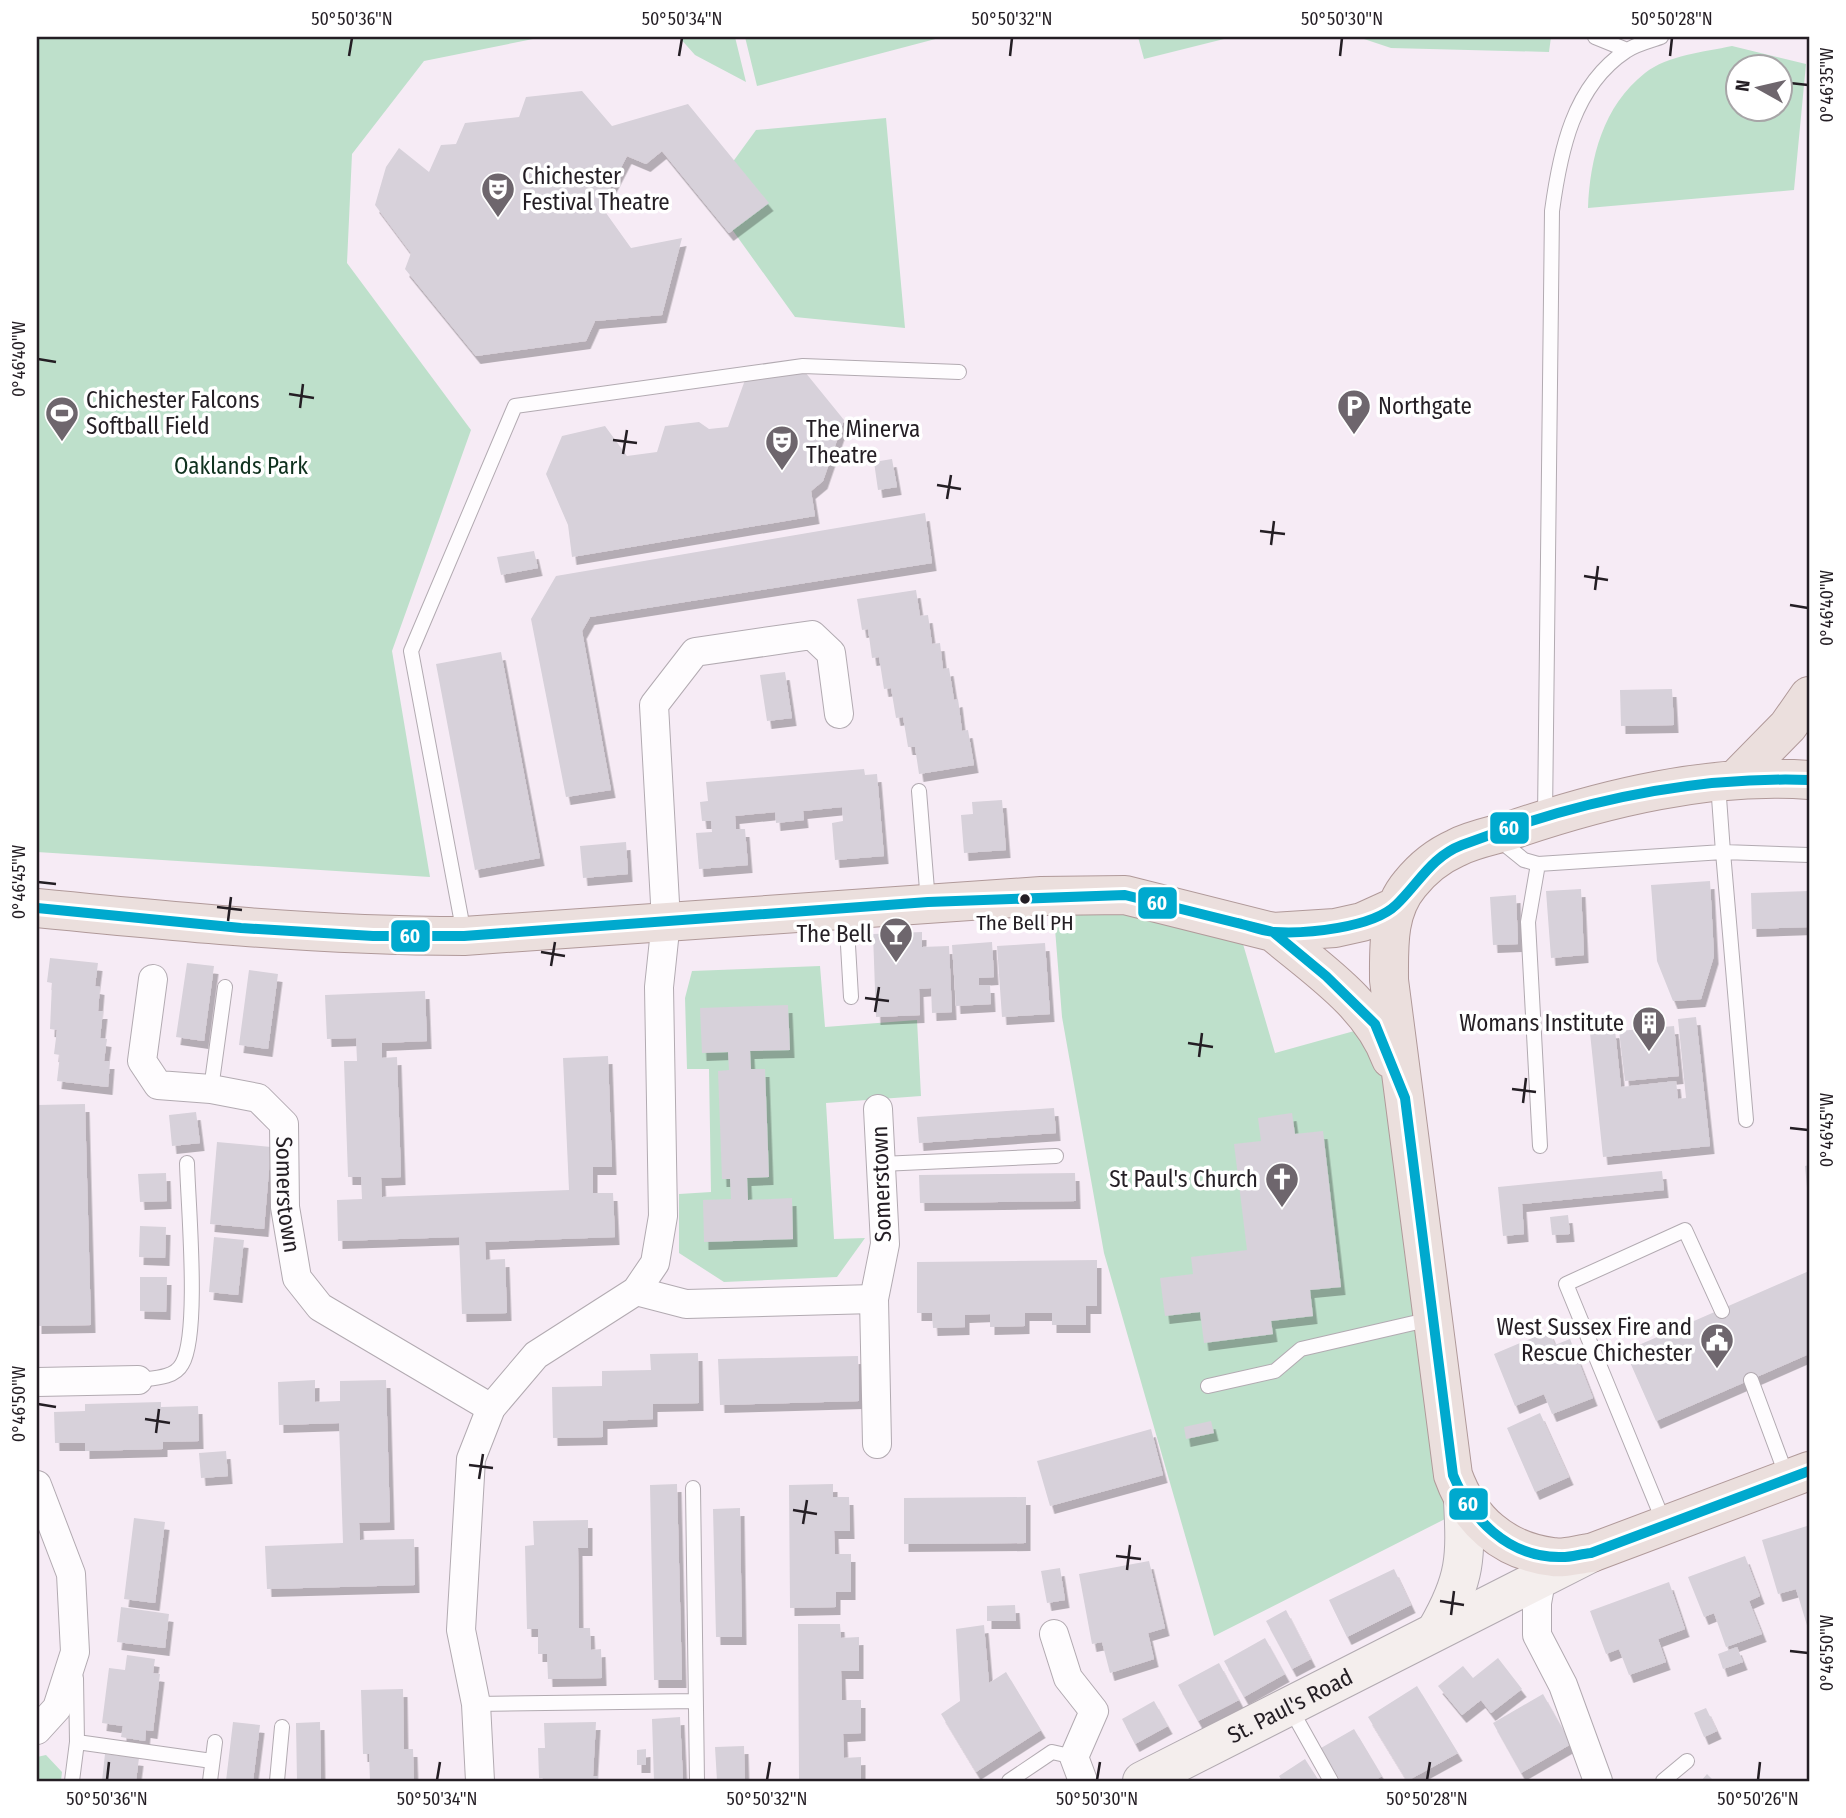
<svg xmlns="http://www.w3.org/2000/svg" width="1846" height="1818" viewBox="0 0 1846 1818" font-family="'Fira Sans Condensed',sans-serif">
  <style>
    .green { fill: #bee0cb; fill-rule: evenodd }
    .building { fill: #d7d1da; filter: url(#shadow) }
    .lines { fill: none; stroke-linecap: round; stroke-linejoin: round }
    .service-casing { stroke: #b2aab1; stroke-width: 16 }
    .minor-casing { stroke: #b2aab1; stroke-width: 30 }
    .secondary-casing { stroke: #b2aab1; stroke-width: 40 }
    .primary-casing { stroke: #b09999; stroke-width: 40 }
    .service { stroke: #fefcfe; stroke-width: 14 }
    .minor { stroke: #fefcfe; stroke-width: 28 }
    .secondary { stroke: #f4eeed; stroke-width: 38 }
    .primary { stroke: #ebdfdd; stroke-width: 38 }
    .bus-1-casing { stroke: #fff; stroke-width: 16 }
    .bus-1 { stroke: #00a9ce; stroke-width: 10 }
    .ticks { fill: none; stroke: #241e24; stroke-width: 2.5 }
    .bus-dot { fill: #241e24; stroke: #fff; stroke-width: 2.5 }
    .labels { text-anchor: middle; stroke-width: 7; stroke-linejoin: round; paint-order: stroke }
    .bus-label { font-size: 21px; fill: #241e24; stroke: #fff }
    .poi-label { font-size: 23px; fill: #241e24; stroke: #fff; text-anchor: start }
    .park-label { font-size: 23px; fill: #0f311e; stroke: #fff }
    .street-label { font-size: 23px; fill: #241e24; stroke: #fff }
    .line-badge { stroke: #fff; stroke-width: 2.5 }
    .badge-label { font-size: 19px; text-anchor: middle; font-weight: bold; fill: #fff }
    .neatline { fill: none; stroke: #241e24; stroke-width: 2.5 }
    .ticks-label { font-size: 18px; text-anchor: middle; fill: #241e24 }
  </style>
  <defs>
    <filter id="shadow"><feDropShadow dx="4.5" dy="8" stdDeviation="0" flood-color="#0004"/></filter>
  </defs>
  <rect width="100%" height="100%" fill="#f6ebf5"/>
  <!-- green -->
  <path class="green" d="M37 37H543L424 61 352 154 347 263 471 430 392 651 430 877 37 852Z
    M679 37H735L746 82 695 55Z
    M745 37H943L757 86Z
    M1138 37H1232L1144 59Z
    M1358 37H1551L1549 52 1391 48Z
    M1732 46 1806 64 1794 190 1588 208C1590 158 1603 106 1645 73 1668 55 1704 52 1732 46ZM1738 66H1780V108H1738Z
    M886 118 905 328 795 317 708 196 756 130Z
    M1127 910 1243 944 1275 1053 1365 1028 1393 1098 1447 1518 1214 1636 1104 1253 1062 1017 1054 916Z
    M820 966 825 1027 917 1020 921 1096 826 1103 834 1239 865 1238 837 1277 724 1282 679 1253V1194L711 1192 709 1069H687L685 998 692 971Z
    M46 1755 62 1772 61 1781H37V1757Z"/>
  <!-- building -->
  <path class="building" d="M582 91 612 126 688 104 769 203 729 233 662 151 646 164 627 156 601 206 631 248 682 238 662 315 595 321 586 341 476 356 405 269 411 253 375 205 386 167 399 148 429 172 441 145 456 144 465 123 519 117 526 97Z
    M805 372 844 420 823 481 811 491 815 516 572 557 568 525 546 474 562 436 605 426 627 456 657 452 665 426 699 422 709 429 728 427 745 380Z
    M892 459 897 487 878 490 874 462Z
    M925 513 932 563 590 617 582 631 611 790 566 797 531 619 556 576Z
    M534 551 538 568 501 575 497 557Z
    M916 590 920 616 928 615 932 644 940 643 943 669 949 668 954 700 958 699 962 731 968 730 974 765 919 774 915 747H908L903 717 896 718 891 688 884 689 879 657 872 658 868 629 862 630 857 599Z
    M501 652 540 858 475 870 436 664Z
    M785 672 792 718 767 721 760 675Z
    M1672 689 1674 725 1621 726 1620 690Z
    M864 769 865 775 877 774 884 856 835 860 832 823 843 821 842 807 803 811 804 820 776 823 775 812 735 816 736 829H745L748 865 699 869 696 833 712 832 711 821H702L700 802 708 801 706 782Z
    M1002 800 1006 850 964 853 961 815 973 814 972 802Z
    M626 842 628 874 583 878 580 846Z
    M1710 881 1714 956 1701 999 1673 1001 1657 961 1651 885Z
    M1581 889 1584 955 1551 958 1546 891Z
    M1809 891V927L1752 929 1751 893Z
    M1516 895 1518 944 1493 945 1490 897Z
    M922 932V947L949 946 952 1012 932 1013 931 988 919 989 920 1015 876 1017 873 934Z
    M992 942 994 977 979 978V985H990L991 1004 956 1006 952 945Z
    M1045 943 1050 1014 1002 1017 997 946Z
    M50 958 98 963 95 986 100 987 98 1011H103L100 1038 107 1039 104 1061H110L108 1087 57 1081 60 1055 54 1054 57 1030 50 1029 52 983 47 982Z
    M187 963 214 966 204 1041 176 1037Z
    M249 970 278 974 268 1049 239 1045Z
    M425 991 427 1041 382 1043V1058L397 1057 401 1177 381 1178 382 1197 569 1190 563 1058 608 1056 612 1167H593V1193H613L615 1237 485 1242 486 1260 505 1259 507 1313 462 1314 459 1237 338 1241 337 1200 362 1199 361 1177H348L344 1061H357L356 1038 327 1039 325 995Z
    M788 1005 790 1050 750 1051 751 1069H765L769 1177 747 1178 748 1200 792 1198 793 1239 704 1242 703 1200 731 1199 730 1179H722L718 1071 729 1070 728 1052 702 1053 700 1008Z
    M1696 1017 1710 1146 1603 1157 1590 1033 1615 1030 1621 1087 1676 1081 1678 1099 1686 1098 1678 1019Z
    M1674 1026 1679 1076 1625 1081 1619 1031Z
    M85 1104 91 1325 37 1326V1105Z
    M1054 1108 1056 1133 919 1143 917 1117Z
    M196 1112 200 1143 172 1146 169 1115Z
    M1292 1113 1295 1134 1323 1131 1341 1287 1310 1290 1313 1316 1271 1321 1273 1334 1204 1343 1200 1312 1165 1316 1160 1278 1193 1274 1191 1257 1247 1250 1234 1144 1261 1141 1258 1118Z
    M217 1142 271 1147 264 1229 210 1224Z
    M1809 1165V1188H1807L1805 1166Z
    M1662 1171 1664 1190 1522 1204 1524 1234 1503 1236 1498 1187Z
    M166 1173 167 1201 140 1202 138 1174Z
    M1075 1173 1076 1201 920 1203 919 1175Z
    M1568 1215 1570 1234 1552 1235 1550 1217Z
    M140 1226 166 1227 165 1258 139 1257Z
    M214 1237 244 1240 238 1295 209 1292Z
    M1097 1260V1306H1086V1325H1052V1313H1025V1326L990 1327V1314L965 1315V1327L933 1328 932 1313H917V1262Z
    M1809 1271V1354L1656 1421 1625 1351Z
    M140 1277H167L166 1312 140 1311Z
    M1549 1331 1555 1345 1570 1339 1593 1398 1552 1414 1544 1394 1515 1406 1494 1354Z
    M698 1353 699 1403 653 1404V1419L603 1421V1437L553 1438 552 1387 602 1386V1371L651 1370 650 1354Z
    M858 1356 859 1401 720 1405 718 1359Z
    M315 1380V1402L340 1401V1381L386 1380 390 1522 359 1523 360 1540 414 1539 415 1585 267 1589 265 1546 343 1543 339 1423 279 1425 278 1382Z
    M161 1402V1407L198 1406 199 1441 163 1442V1449L85 1451V1443H55L54 1412 85 1411V1404Z
    M1540 1413 1569 1477 1535 1492 1507 1428Z
    M1211 1421 1214 1433 1186 1439 1184 1427Z
    M1151 1429 1163 1475 1050 1506 1037 1461Z
    M226 1451 228 1476 201 1478 199 1453Z
    M677 1484 682 1680H654L650 1485Z
    M833 1484V1497H849L850 1531H834L835 1554H851V1592H836V1607L790 1608 789 1485Z
    M1026 1497V1543L904 1544V1498Z
    M740 1508 742 1637H716L713 1509Z
    M134 1518 165 1522 155 1603 124 1599Z
    M588 1520V1548H578L579 1628H590L591 1650 601 1649 602 1678 548 1679 547 1654H538V1629H527L525 1546 534 1545 533 1521Z
    M1807 1526 1809 1533V1632L1796 1589 1778 1594 1762 1540Z
    M1745 1556 1760 1596 1749 1601 1762 1634 1726 1647 1714 1613 1704 1617 1688 1577Z
    M1149 1561 1165 1628 1148 1633 1154 1659 1110 1673 1102 1642 1092 1644 1079 1574Z
    M1060 1568 1065 1600 1047 1603 1041 1571Z
    M1394 1569 1411 1605 1347 1637 1329 1600Z
    M1669 1582 1685 1629 1658 1639 1666 1662 1629 1675 1619 1649 1606 1654 1590 1611Z
    M1015 1605 1016 1621H987V1606Z
    M121 1607 169 1614 165 1648 117 1642Z
    M1286 1610 1311 1659 1292 1669 1266 1621Z
    M798 1624H840L841 1638 859 1637V1671H841L842 1700H861V1733L843 1734 844 1758 861 1757V1781H799Z
    M984 1625 989 1683 1006 1672 1041 1730 976 1772 941 1714 960 1701 956 1629Z
    M1265 1638 1285 1674 1244 1697 1224 1661Z
    M1737 1647 1743 1662 1723 1669 1718 1654Z
    M127 1655 155 1659 153 1673 160 1674 153 1731 146 1730 145 1741 121 1737 123 1726 102 1723 109 1668 125 1670Z
    M1498 1658 1522 1689 1491 1713 1481 1700 1462 1715 1438 1686 1463 1666 1473 1678Z
    M1219 1663 1239 1700 1198 1721 1178 1685Z
    M1417 1686 1458 1753 1407 1781 1368 1717Z
    M403 1689 404 1749H413L414 1781H370L369 1754H363L361 1690Z
    M1543 1694 1571 1744 1521 1773 1493 1723Z
    M1154 1701 1168 1726 1135 1744 1122 1719Z
    M1706 1708 1717 1731 1704 1737 1694 1713Z
    M680 1717 683 1781H654L652 1719Z
    M233 1722 260 1725 253 1781H226Z
    M320 1722 321 1781H297L296 1723Z
    M596 1722 593 1776H598V1781H543V1778H539L538 1748H545L544 1723Z
    M1354 1729 1382 1776 1374 1781H1341L1321 1748Z
    M744 1746 745 1781H717L715 1747Z
    M646 1749V1765H637V1750Z
    M105 1754 139 1758 136 1781H102Z
    M1305 1759 1319 1781H1282L1279 1776Z
    M1707 1774 1714 1781H1701Z"/>
  <g class="lines">
    <!-- service casing -->
    <g class="service-casing">
      <path id="service" d="M1595 37 1627 50
        M919 791 928 902
        M1545 817 1552 211C1560 152 1573 86 1626 51 1636 44 1650 41 1661 37
        M1498 839 1524 860 1538 864 1723 852 1718 784
        M1538 864 1528 922 1540 1146
        M846 911 851 997
        M464 934 411 651 515 406 803 366 959 372
        M211 1089 225 987
        M1746 1120 1723 852 1809 855
        M881 1164 1056 1156
        M138 1380C152 1378 174 1379 182 1364 200 1334 188 1204 187 1163
        M1751 1380 1787 1477
        M1208 1386 1275 1371 1301 1349 1431 1319
        M693 1488 697 1781
        M1665 1525 1566 1284 1685 1230 1722 1311
        M476 1704 696 1701
        M1289 1706 1331 1781
        M77 1742 212 1761
        M72 1781 77 1742 76 1678
        M210 1781 215 1742
        M277 1781 282 1727
        M1009 1781 1052 1752 1074 1757
        M1663 1781 1687 1761"/>
    </g>
    <!-- minor casing -->
    <g class="minor-casing">
      <g id="minor">
        <path id="s1" d="M153 979 142 1061 158 1085 211 1089 258 1098 284 1124 285 1207 297 1278 320 1307 491 1408"/>
        <path d="M636 1291 686 1304 874 1299"/>
        <path d="M37 1382 138 1380"/>
        <path d="M877 1444 874 1299 885 1244 878 1109"/>
        <path d="M37 1485 71 1574 75 1652 57 1708 37 1730"/>
        <path d="M1542 1576 1537 1603V1635L1563 1685 1598 1781"/>
        <path d="M1054 1634 1068 1678 1094 1711 1074 1757 1083 1781"/>
        <path d="M480 1781 476 1704 461 1630 471 1459 491 1408 536 1355 636 1291 655 1263 663 1216 659 987 666 921 654 705 695 652 812 635 831 653 839 714"/>
      </g>
    </g>
    <!-- secondary casing -->
    <g class="secondary-casing">
      <g id="secondary">
        <path d="M1437 1629C1466 1579 1466 1557 1463 1501"/>
        <path id="s2" d="M1142 1781 1591 1553"/>
      </g>
    </g>
    <!-- primary casing -->
    <g class="primary-casing">
      <path id="primary" d="M1735 780 1788 726 1809 696
        M1809 780C1709 773 1606 798 1512 830 1493 836 1473 839 1456 848 1438 856 1422 869 1410 884 1387 911 1389 947 1389 980L1453 1475C1469 1520 1503 1551 1553 1557 1564 1559 1579 1554 1591 1553L1809 1471
        M37 908C179 922 321 936 464 936L1041 896 1125 895 1273 932 1335 928 1362 922 1395 907
        M1273 932C1317 969 1371 1004 1391 1059"/>
    </g>
    <!-- service -->
    <use href="#service" class="service"/>
    <!-- minor -->
    <use href="#minor" class="minor"/>
    <!-- secondary -->
    <use href="#secondary" class="secondary"/>
    <!-- primary -->
    <use href="#primary" class="primary"/>
    <!-- bus-1 casing -->
    <g class="bus-1-casing">
      <path id="bus-1" d="M37 908 241 928 373 936H464L928 902 1125 895 1273 932 1326 976 1375 1024 1405 1098 1453 1475C1471 1519 1508 1557 1559 1557 1569 1558 1580 1554 1591 1553L1809 1471
        M1238 923C1250 926 1262 931 1274 932 1306 934 1372 928 1396 905 1419 883 1431 857 1462 845 1572 803 1691 776 1809 780"/>
    </g>
    <!-- bus-1 -->
    <use href="#bus-1" class="bus-1"/>
  </g>
  <!-- ticks -->
  <path class="ticks" d="M349 56 352 38M679 56 682 38M1010 56 1012 38M1340 56 1342 38M1670 56 1672 38M1790 83 1808 85M38 359 56 362M289 394 314 398M300 408 303 384M613 440 637 443M623 454 627 430M937 485 961 489M947 499 951 475M1260 531 1285 534M1271 545 1274 521M1584 576 1608 580M1595 590 1598 566M1790 605 1808 608M38 882 56 884M217 907 242 910M228 921 231 897M541 952 565 956M551 966 555 942M865 998 889 1001M875 1012 879 987M1188 1043 1213 1047M1199 1057 1202 1033M1512 1089 1536 1092M1523 1103 1526 1078M1790 1128 1808 1130M38 1404 56 1407M145 1419 170 1423M156 1433 159 1409M469 1465 493 1468M479 1479 483 1454M793 1510 817 1514M803 1524 807 1500M1116 1556 1141 1559M1127 1570 1130 1545M1440 1601 1464 1605M1451 1615 1454 1591M1790 1651 1808 1653M107 1780 109 1762M437 1780 440 1762M767 1780 770 1762M1097 1780 1100 1762M1427 1780 1430 1762M1758 1780 1760 1762"/>
  <!-- icons -->
  <defs>
    <g id="theatre-pin" transform="scale(1.75)"><path d="M0 17L-7.5 6A9.5 9.5 0 1 1 7.5 6Z" fill="#6e666d" stroke="#fff"/><path d="M-5-5.5Q0-4 5-5.5V0Q5 5 0 6Q-5 5-5 0ZM-3.3-2.5H-1v1.5H-3.3ZM1-2.5H3.3v1.5H1ZM-2.8 1Q0 5.5 2.8 1Z" fill="#fff"/></g>
    <g id="parking-pin" transform="scale(1.75)"><path d="M0 17L-7.5 6A9.5 9.5 0 1 1 7.5 6Z" fill="#6e666d" stroke="#fff"/><path d="M-3.5-5.5H1a3.5 3.5 0 0 1 0 7H-1V5.5H-3.5ZM-1-3.4V-.6H.8a1.4 1.4 0 0 0 0-2.8Z" fill="#fff"/></g>
    <g id="stadium-pin" transform="scale(1.75)"><path d="M0 17L-7.5 6A9.5 9.5 0 1 1 7.5 6Z" fill="#6e666d" stroke="#fff"/><path d="M0-5a6.5 5 0 1 0 0 10a6.5 5 0 1 0 0-10ZM-3.5-1.8h7v3.6h-7Z" fill="#fff"/></g>
    <g id="bar-pin" transform="scale(1.75)"><path d="M0 17L-7.5 6A9.5 9.5 0 1 1 7.5 6Z" fill="#6e666d" stroke="#fff"/><path d="M-6-5H6L.8 .8V4.5H3.5V6h-7V4.5H-.8V.8Z" fill="#fff"/></g>
    <g id="building-pin" transform="scale(1.75)"><path d="M0 17L-7.5 6A9.5 9.5 0 1 1 7.5 6Z" fill="#6e666d" stroke="#fff"/><path d="M-4-6H4V6H1V3H-1V6H-4ZM-2.5-4.3h1.7v1.8h-1.7ZM.8-4.3h1.7v1.8H.8ZM-2.5-1h1.7V.8h-1.7ZM.8-1h1.7V.8H.8Z" fill="#fff"/></g>
    <g id="church-pin" transform="scale(1.75)"><path d="M0 17L-7.5 6A9.5 9.5 0 1 1 7.5 6Z" fill="#6e666d" stroke="#fff"/><path d="M-1.2-6h2.4v3.5h3.3v2.4h-3.3V6h-2.4V-.1h-3.3v-2.4h3.3Z" fill="#fff"/></g>
    <g id="civic-pin" transform="scale(1.75)"><path d="M0 17L-7.5 6A9.5 9.5 0 1 1 7.5 6Z" fill="#6e666d" stroke="#fff"/><path d="M-.6-6.5H3V-4.5H.6V-3L4-1V1h2V6H-6V1h2V-1L-.6-3ZM-1.2 2.5V6h2.4V2.5Z" fill="#fff"/></g>
  </defs>
  <g fill-rule="evenodd">
    <use href="#theatre-pin" x="498" y="189"/>
    <use href="#parking-pin" x="1354" y="406"/>
    <use href="#stadium-pin" x="62" y="413"/>
    <use href="#theatre-pin" x="782" y="442"/>
    <use href="#bar-pin" x="896" y="934"/>
    <use href="#building-pin" x="1649" y="1023"/>
    <use href="#church-pin" x="1282" y="1179"/>
    <use href="#civic-pin" x="1717" y="1340"/>
  </g>
  <!-- markers -->
  <circle class="bus-dot" cx="1025" cy="899" r="6"/>
  <g class="labels">
    <!-- bus labels -->
    <g class="bus-label">
      <text x="1025" y="930">The Bell PH</text>
    </g>
    <!-- poi labels -->
    <g class="poi-label">
      <text x="522" y="184">Chichester<tspan x="522" dy="26">Festival Theatre</tspan></text>
      <text x="86" y="408">Chichester Falcons<tspan x="86" dy="26">Softball Field</tspan></text>
      <text x="1378" y="414">Northgate</text>
      <text x="806" y="437">The Minerva<tspan x="806" dy="26">Theatre</tspan></text>
      <text x="872" y="942" text-anchor="end">The Bell</text>
      <text x="1624" y="1031" text-anchor="end">Womans Institute</text>
      <text x="1258" y="1187" text-anchor="end">St Paul's Church</text>
      <text x="1692" y="1335" text-anchor="end">West Sussex Fire and<tspan x="1692" dy="26">Rescue Chichester</tspan></text>
    </g>
    <!-- park labels -->
    <g class="park-label">
      <text x="241" y="474">Oaklands Park</text>
    </g>
    <!-- street labels -->
    <g class="street-label">
      <text transform="translate(881 1184) rotate(-92)" y="8">Somerstown</text>
      <text dy="8" stroke="none"><textPath href="#s1" startOffset="320">Somerstown</textPath></text>
      <text dy="8" stroke="none"><textPath href="#s2" startOffset="166">St. Paul's Road</textPath></text>
    </g>
  </g>
  <g class="line-badge">
    <rect x="1489" y="811" width="41" height="34" rx="7" fill="#00a9ce"/>
    <rect x="1137" y="886" width="41" height="34" rx="7" fill="#00a9ce"/>
    <rect x="390" y="919" width="41" height="34" rx="7" fill="#00a9ce"/>
    <rect x="1448" y="1487" width="41" height="34" rx="7" fill="#00a9ce"/>
  </g>
  <g class="badge-label">
    <text x="1509" y="835">60</text>
    <text x="1157" y="910">60</text>
    <text x="410" y="943">60</text>
    <text x="1468" y="1511">60</text>
  </g>
  <!-- border -->
  <rect width="1846" height="1818" fill="none" stroke="#ffffff" stroke-width="77"/>
  <!-- north arrow -->
  <g transform="translate(1759 88) rotate(278)"><circle r="33" fill="#ffffff" stroke="#a7a5a7" stroke-width="2"/>
  <path d="M0-5L12 26L0 18L-12 26Z" fill="#6e666d"/>
  <text y="-10" font-size="19" font-weight="bold" text-anchor="middle" fill="#241e24">N</text>
  </g>
  <rect x="38" y="38" width="1770" height="1742" class="neatline"/>
  <g class="ticks-label">
    <text x="352" y="25">50°50'36"N</text>
    <text x="682" y="25">50°50'34"N</text>
    <text x="1012" y="25">50°50'32"N</text>
    <text x="1342" y="25">50°50'30"N</text>
    <text x="1672" y="25">50°50'28"N</text>
    <text transform="translate(1827 85) rotate(-90)" y="6">0°46'35"W</text>
    <text transform="translate(19 359) rotate(-90)" y="6">0°46'40"W</text>
    <text transform="translate(1827 608) rotate(-90)" y="6">0°46'40"W</text>
    <text transform="translate(19 882) rotate(-90)" y="6">0°46'45"W</text>
    <text transform="translate(1827 1130) rotate(-90)" y="6">0°46'45"W</text>
    <text transform="translate(19 1404) rotate(-90)" y="6">0°46'50"W</text>
    <text transform="translate(1827 1653) rotate(-90)" y="6">0°46'50"W</text>
    <text x="107" y="1805">50°50'36"N</text>
    <text x="437" y="1805">50°50'34"N</text>
    <text x="767" y="1805">50°50'32"N</text>
    <text x="1097" y="1805">50°50'30"N</text>
    <text x="1427" y="1805">50°50'28"N</text>
    <text x="1758" y="1805">50°50'26"N</text>
  </g>
</svg>
